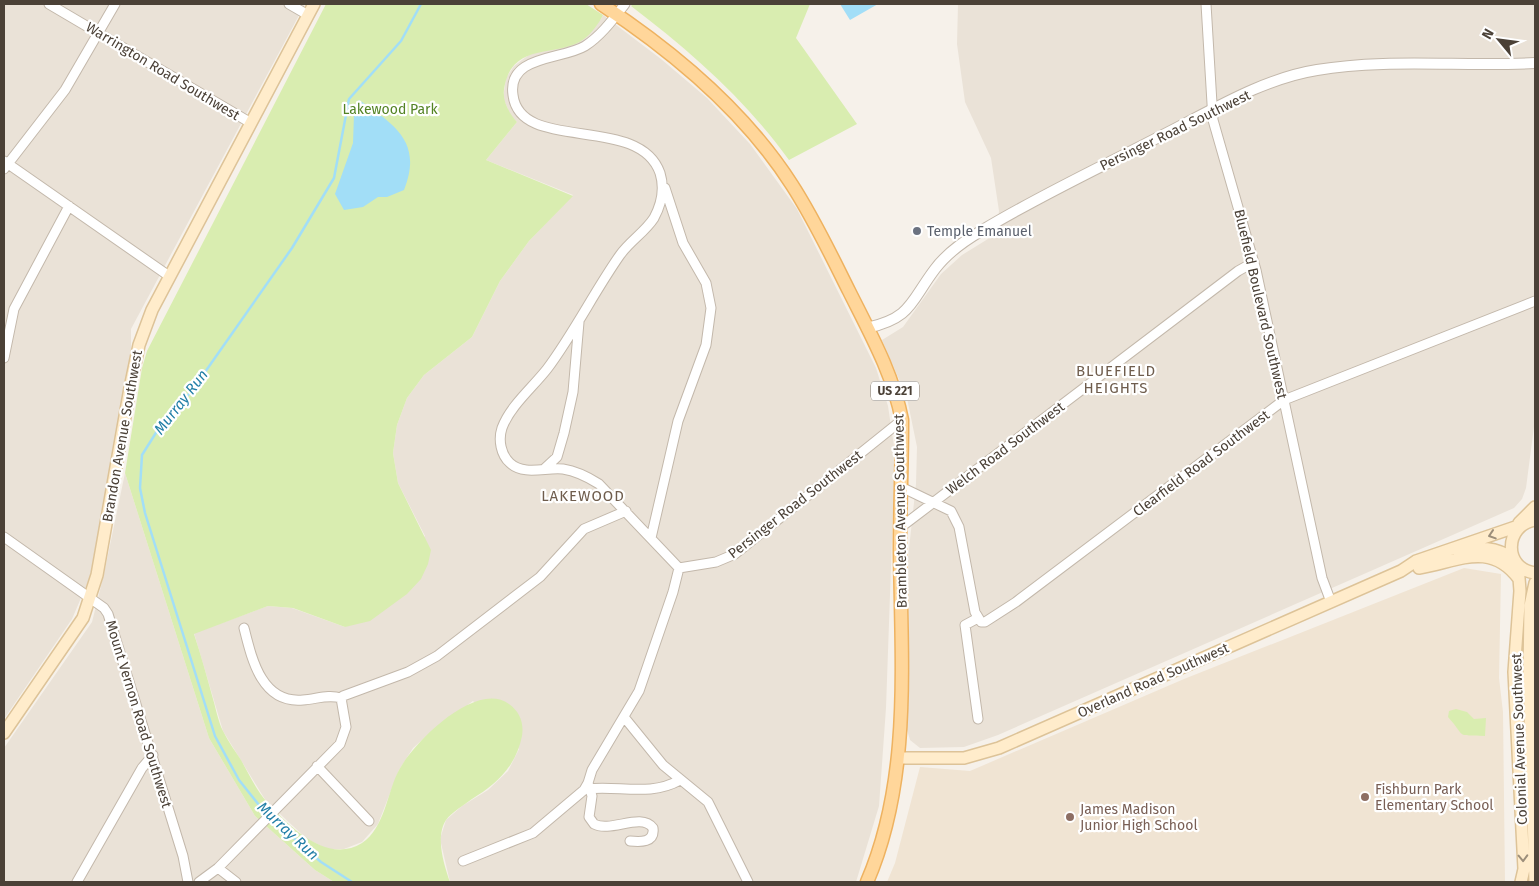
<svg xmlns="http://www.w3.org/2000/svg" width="1539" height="886" viewBox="0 0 1539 886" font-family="'Fira Sans',sans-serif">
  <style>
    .residential { fill: #eae2d7 }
    .education { fill: #f0e4d3 }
    .green { fill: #d9edb0 }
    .water { fill: #a2def7 }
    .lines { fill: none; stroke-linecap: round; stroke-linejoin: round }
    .stream { stroke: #a2def7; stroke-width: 2.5 }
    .minor-casing { stroke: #c3b8ab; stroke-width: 11 }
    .tertiary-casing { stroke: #c3b8ab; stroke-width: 12 }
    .secondary-casing { stroke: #ddc398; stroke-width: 14 }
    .primary-casing { stroke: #eeb260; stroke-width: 15 }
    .minor { stroke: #fff; stroke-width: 9 }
    .tertiary { stroke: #fff; stroke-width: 10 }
    .secondary { stroke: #ffeccb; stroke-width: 11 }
    .primary { stroke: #ffd69a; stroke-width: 12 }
    .oneway { stroke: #9c8e7a }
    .worship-dot { fill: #6b7280; stroke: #fff; stroke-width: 2 }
    .education-dot { fill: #8d6e63; stroke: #fff; stroke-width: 2 }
    .labels { text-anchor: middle; stroke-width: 4.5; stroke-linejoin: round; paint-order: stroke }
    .shield { fill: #fff; stroke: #817a73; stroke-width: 1 }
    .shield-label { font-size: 12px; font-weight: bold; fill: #4b4137 }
    .street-label { font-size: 14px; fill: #4b4137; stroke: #fff }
    .park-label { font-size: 14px; fill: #538324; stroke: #fff }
    .worship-label { font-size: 14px; fill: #5b616d; stroke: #fff; text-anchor: start }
    .education-label { font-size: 14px; fill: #785e54; stroke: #fff; text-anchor: start }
    .neighbourhood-label { font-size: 15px; letter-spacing: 1px; fill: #6f5d4d; stroke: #fff }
    .water-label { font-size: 15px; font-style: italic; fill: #227fa7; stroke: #fff }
  </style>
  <rect width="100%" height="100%" fill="#f6f1ea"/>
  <!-- residential -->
  <path class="residential" d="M4 4H305L131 329V351L90 577 72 619 4 719Z
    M958 4H1535V419L1526 488 1522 499 1514 508 998 735 964 747 920 748 910 740 906 726 909 653 908 558 916 484 917 447 907 398 882 340 903 327 941 274 962 255 996 234 999 211 991 158 965 102 957 44Z
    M603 15 661 59 707 98 750 144 797 209 876 368 888 406 895 453 886 708 879 806 856 882H450L440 839 446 820 462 806 488 790 508 771 519 749 473 701 431 732 413 748 399 770 378 824 362 842 344 849H327L307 839 266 801 223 731 194 633 268 606 292 608 345 627 425 536 398 483 393 453 397 425 407 398 424 375 472 337 500 281 529 241 573 195 486 160 517 122 511 116 503 98 506 78 514 66 530 54 574 44 601 19Z
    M125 473 209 738 255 816 315 870 334 882H4V748L92 622 104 574Z"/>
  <!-- education -->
  <path class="education" d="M1464 568 1501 574 1499 678 1503 712 1505 882H887L895 863 920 767 970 771 1184 679Z"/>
  <!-- green -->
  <path class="green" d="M326 4H586L603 15C600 22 591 34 584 39 559 58 515 41 505 84 501 99 507 110 517 122L486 160 573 196 529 241 500 281 472 337 424 375 407 398 397 425 393 453 398 483 431 550 428 564 421 579 407 594 370 621 345 627 293 608 268 606 194 634C201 655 207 677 213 699 216 709 218 721 223 731 228 741 235 751 241 760 249 774 256 790 267 802 289 826 327 865 362 843 385 828 387 792 399 770 414 742 476 680 509 704 520 712 524 723 522 736 516 766 497 784 472 799 464 805 452 812 446 820 435 837 444 865 450 882H334L315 870 255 816 209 738 125 473 142 368 147 351Z
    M633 4H810L796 38 857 124 789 160C745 99 690 51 631 6Z
    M1456 709 1467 712 1474 719 1486 718 1485 736C1454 735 1467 738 1448 717L1449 711Z"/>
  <!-- water -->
  <path class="water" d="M840 4H878L850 20Z
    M359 100C395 125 423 142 404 190L387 197H378L363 207 344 210 335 194 353 143 354 114Z"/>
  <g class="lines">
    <!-- stream -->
    <path class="stream" d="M267 815 239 780 215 736 145 513 140 488 142 455 164 420 191 392 292 248 334 178 349 99 401 41 421 4
      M271 818 321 862 352 882"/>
    <!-- minor casing -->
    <g class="minor-casing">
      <path id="minor" d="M49 4 251 123
        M289 4 308 15
        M625 4C614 18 601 36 585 46 562 60 507 55 513 95 520 154 639 113 660 173 665 189 662 203 654 218 645 232 630 241 620 255 594 292 574 333 547 369 533 387 510 406 502 428 498 440 501 455 510 463 524 476 546 467 563 469 576 471 588 477 599 484L679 568
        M1206 4 1213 120 1256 270 1322 578 1331 602
        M4 161 169 276
        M4 169 65 90 115 4
        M4 358 14 309 69 206
        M544 469 557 457 564 433 573 392 579 322
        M901 487 951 511 959 527 975 612 981 622H985L1016 602 1284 400 1535 301
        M901 527 1238 271 1254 262
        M4 537 104 608 108 614 183 856 188 882
        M651 538 678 421 706 345 711 308 706 283 683 243 665 188
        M679 568 716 562 735 554 902 420
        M978 618 965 625 978 719
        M244 628C252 660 262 704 303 700 317 699 328 694 341 698
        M624 717 663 765 708 802 748 882
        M317 766 369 821
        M587 789C618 785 650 797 680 780
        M630 841C640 842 655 843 653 828 641 812 611 833 594 824L589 817 592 796 588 783 592 770 639 691 673 592 679 568
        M463 861 533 833 584 790 588 783
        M218 868 236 882
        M77 882 142 768 153 755
        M199 882 218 868 340 744 346 727 341 698 343 696 408 672 437 656 540 577 584 529 626 511"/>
    </g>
    <!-- tertiary casing -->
    <g class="tertiary-casing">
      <path id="tertiary" d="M867 328C912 318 910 302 935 269 947 253 964 241 981 231 1037 197 1097 169 1155 139 1206 114 1260 79 1317 70 1386 58 1464 67 1535 63"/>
    </g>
    <!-- secondary casing -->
    <g class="secondary-casing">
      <path id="secondary" d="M1535 520C1504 525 1503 569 1535 573
        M1519 523 1535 507
        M1459 552C1479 546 1496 547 1514 559
        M1518 565 1520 591 1514 672 1524 869 1521 882
        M1419 568C1457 562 1490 540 1519 579
        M4 733 83 618 97 575 130 388 139 345 152 310 314 4
        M898 758H964L999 748 1401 571 1416 561 1524 524
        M1535 882 1529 676 1530 606 1535 583"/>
    </g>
    <!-- primary casing -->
    <g class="primary-casing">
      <path id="primary" d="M601 4C674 52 744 110 792 185 814 219 831 255 849 291 870 333 893 374 902 420 902 463 900 506 900 549 901 660 912 778 867 882"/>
    </g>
    <!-- minor -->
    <use href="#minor" class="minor"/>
    <!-- tertiary -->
    <use href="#tertiary" class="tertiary"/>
    <!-- secondary -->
    <use href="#secondary" class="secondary"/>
    <!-- primary -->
    <use href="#primary" class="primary"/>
  </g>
  <!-- one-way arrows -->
  <defs><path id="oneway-chevron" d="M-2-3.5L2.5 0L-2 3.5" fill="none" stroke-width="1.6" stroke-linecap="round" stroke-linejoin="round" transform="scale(1.25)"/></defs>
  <g class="oneway">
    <use href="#oneway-chevron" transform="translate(1492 535) rotate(162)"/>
    <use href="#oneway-chevron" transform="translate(1523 858) rotate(88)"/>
  </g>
  <!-- markers -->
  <circle class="worship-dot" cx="917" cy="231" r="5"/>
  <g class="education-dot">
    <circle cx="1365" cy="797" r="5"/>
    <circle cx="1070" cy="817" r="5"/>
  </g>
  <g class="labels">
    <!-- shield labels -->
    <rect class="shield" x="871" y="381.5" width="48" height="19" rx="4"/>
    <g class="shield-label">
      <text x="895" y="395">US 221</text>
    </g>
    <!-- street labels -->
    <g class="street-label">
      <text transform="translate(163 71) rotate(31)" y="5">Warrington Road Southwest</text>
      <text transform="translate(1175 130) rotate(-26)" y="5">Persinger Road Southwest</text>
      <text transform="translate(1261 304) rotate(77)" y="5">Bluefield Boulevard Southwest</text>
      <text transform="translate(122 436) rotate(-80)" y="5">Brandon Avenue Southwest</text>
      <text transform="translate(1005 448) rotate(-37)" y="5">Welch Road Southwest</text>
      <text transform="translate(1201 463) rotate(-37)" y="5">Clearfield Road Southwest</text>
      <text transform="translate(795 504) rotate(-38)" y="5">Persinger Road Southwest</text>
      <text transform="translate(900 511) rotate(-91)" y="5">Brambleton Avenue Southwest</text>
      <text transform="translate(1153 680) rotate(-24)" y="5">Overland Road Southwest</text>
      <text transform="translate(139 714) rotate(73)" y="5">Mount Vernon Road Southwest</text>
      <text transform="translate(1519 739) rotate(-92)" y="5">Colonial Avenue Southwest</text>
    </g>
    <!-- park labels -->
    <g class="park-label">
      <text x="390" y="114">Lakewood Park</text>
    </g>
    <!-- worship labels -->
    <g class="worship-label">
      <text x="927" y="236">Temple Emanuel</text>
    </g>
    <!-- education labels -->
    <g class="education-label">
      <text x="1375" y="794">Fishburn Park<tspan x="1375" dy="16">Elementary School</tspan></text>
      <text x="1080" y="814">James Madison<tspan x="1080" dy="16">Junior High School</tspan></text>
    </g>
    <!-- neighbourhood labels -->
    <g class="neighbourhood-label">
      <text x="1116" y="376">BLUEFIELD<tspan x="1116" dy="17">HEIGHTS</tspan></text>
      <text x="583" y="501">LAKEWOOD</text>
    </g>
    <!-- water labels -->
    <g class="water-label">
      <text transform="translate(181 402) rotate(-52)" y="5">Murray Run</text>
      <text transform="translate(288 831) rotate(43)" y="5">Murray Run</text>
    </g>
  </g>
  <!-- border -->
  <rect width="1539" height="886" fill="none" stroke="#4b4137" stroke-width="10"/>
  <!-- north arrow -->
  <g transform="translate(1499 40) rotate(299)" stroke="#ffffff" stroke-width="4" paint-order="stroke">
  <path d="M0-4L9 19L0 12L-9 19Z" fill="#4b4137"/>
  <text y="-8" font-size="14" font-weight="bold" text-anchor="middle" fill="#4b4137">N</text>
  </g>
</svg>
